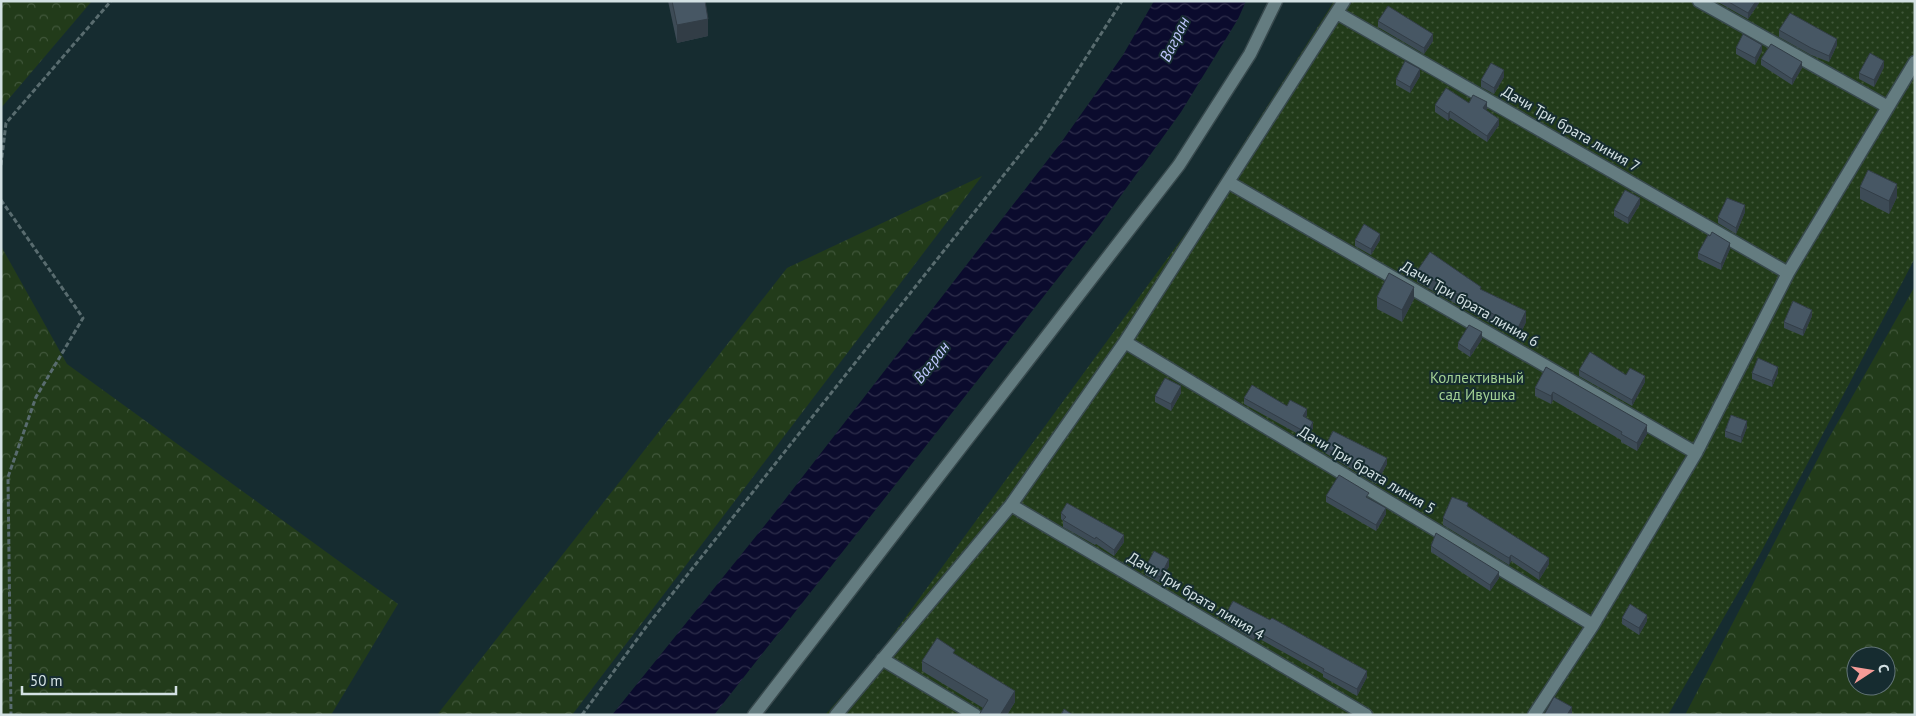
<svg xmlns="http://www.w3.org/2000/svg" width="1916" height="716" viewBox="0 0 1916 716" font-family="'PT Sans',sans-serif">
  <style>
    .forest { fill: url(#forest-crowns); fill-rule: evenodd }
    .garden { fill: url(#garden-dots) }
    .water { fill: url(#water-waves) }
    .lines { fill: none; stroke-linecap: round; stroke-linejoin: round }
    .minor-casing { stroke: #38494d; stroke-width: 15 }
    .path { stroke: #596c6f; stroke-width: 3; stroke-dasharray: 5 2.5; stroke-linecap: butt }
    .minor { stroke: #647c80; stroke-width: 12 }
    .wall { fill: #3d4b56 }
    .shaded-wall { fill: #323d46 }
    .building { fill: #475764; stroke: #323d46 }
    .labels { text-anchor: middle; stroke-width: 4; stroke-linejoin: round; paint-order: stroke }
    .street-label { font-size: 15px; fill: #d3e1e3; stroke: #162c30 }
    .park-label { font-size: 15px; fill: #a3d194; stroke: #162c30 }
    .water-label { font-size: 16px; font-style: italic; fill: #bfc7fe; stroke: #162c30 }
  </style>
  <defs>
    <pattern id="forest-crowns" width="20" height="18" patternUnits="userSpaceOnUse" patternTransform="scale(1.25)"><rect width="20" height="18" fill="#223b1a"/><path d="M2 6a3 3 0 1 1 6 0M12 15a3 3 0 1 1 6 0" fill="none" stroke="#41573b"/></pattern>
    <pattern id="garden-dots" width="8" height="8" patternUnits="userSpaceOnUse" patternTransform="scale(1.25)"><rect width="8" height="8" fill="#223b1a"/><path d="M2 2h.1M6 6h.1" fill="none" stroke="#41573b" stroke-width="1.8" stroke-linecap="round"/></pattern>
    <pattern id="water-waves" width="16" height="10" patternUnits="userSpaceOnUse" patternTransform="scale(1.25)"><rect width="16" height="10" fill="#0b0b2d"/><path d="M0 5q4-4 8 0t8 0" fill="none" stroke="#2e2e4b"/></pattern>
  </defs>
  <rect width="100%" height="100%" fill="#162c30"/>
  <!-- forest -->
  <path class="forest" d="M1 1H92L1 108Z
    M982 176 572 715H437L787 268Z
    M1 246 67 364 398 604 331 715H1Z
    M1915 286V715H1685L1826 443ZM1856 656H1886V686H1856Z"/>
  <!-- garden -->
  <path class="garden" d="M1334 1H1915V258L1759 556 1668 715H825L878 655 1191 226Z"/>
  <!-- water -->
  <path class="water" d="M1154 1H1246L1238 19 1181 112 1099 226 714 715H612L773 515 1060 144 1123 55Z"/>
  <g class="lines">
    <!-- minor casing -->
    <g class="minor-casing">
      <path id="minor" d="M1699 1 1888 107
        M1337 13 1788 273
        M1228 182 1696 453
        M1125 342 1593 625
        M1011 505 1366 715
        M882 659 975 715
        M754 715 1179 165 1250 54 1276 1
        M836 715 1011 505 1125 342 1344 1
        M1534 715 1593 625 1696 453 1788 273 1915 62"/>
    </g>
    <!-- path -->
    <path class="path" d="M1 165 6 123 111 1
      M1 200 83 318 36 397 8 477 11 715
      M582 715 646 627 1041 128 1122 1"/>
    <!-- minor -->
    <use href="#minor" class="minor"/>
  </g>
  <!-- wall -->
  <path class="wall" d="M668 1H705L708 36 677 43Z
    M1716 1H1759V3L1748 19Z
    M1378 21 1433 41 1424 54 1378 27Z
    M1779 30 1837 45 1829 62 1811 55 1779 37Z
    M1736 48 1762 51 1755 65 1736 54Z
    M1761 59 1802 68 1792 85 1761 65Z
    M1884 67 1874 87 1859 79V73Z
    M1420 76 1410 93 1396 85V79Z
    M1504 77 1494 94 1481 87V80Z
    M1469 103 1487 109 1486 110 1499 125 1487 142 1450 118 1448 121 1435 112V105Z
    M1860 187 1897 197 1889 214 1860 199Z
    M1640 204 1628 224 1614 216V210Z
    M1745 212 1736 234 1718 223V217Z
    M1355 240H1380L1371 255 1355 246Z
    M1730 249 1721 270 1698 259V253Z
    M1417 271 1481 290 1526 322 1518 339 1417 282Z
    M1377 297 1414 299 1402 322 1377 309Z
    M1812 316 1803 336 1784 328V322Z
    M1482 339 1470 357 1458 349V343Z
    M1546 367 1647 434 1637 451 1621 442V440L1553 400 1551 404 1535 396V388Z
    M1579 370 1626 375 1645 382 1632 406 1579 376Z
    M1752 373H1778L1772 387 1752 379Z
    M1181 393 1171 411 1155 402V396Z
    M1244 398 1287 406 1307 415 1306 417 1313 428 1307 439 1244 404Z
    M1747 427 1741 443 1725 437V431Z
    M1325 447 1387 464 1376 484 1325 453Z
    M1326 496 1386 514 1376 531 1326 502Z
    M1468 507 1549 564 1539 580 1511 561 1509 565 1443 525V518Z
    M1061 513 1124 542 1114 556 1096 544 1095 545 1063 527V521L1061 519Z
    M1431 546 1499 578 1490 591 1431 552Z
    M1169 566 1160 583 1145 575V568Z
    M1225 616 1367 677 1357 696 1323 677V674L1256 637 1254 640 1225 622Z
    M1622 618 1647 621 1639 635 1622 624Z
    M955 654 1015 702 1007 715H979L983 708 922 671V661Z"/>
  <!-- shaded-wall -->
  <path class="shaded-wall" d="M1756 1H1759V3L1748 19V13Z
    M708 19V36L677 43V25Z
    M1433 34V41L1424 54V48Z
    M1837 39V45L1829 62V56Z
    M1762 45V51L1755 65V58Z
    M1884 61V67L1874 87V80Z
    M1802 62V68L1792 85V79Z
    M1420 69V76L1410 93V87Z
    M1504 70V77L1494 94V88Z
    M1487 102V109L1483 115V108Z
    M1450 111V118L1448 121V114Z
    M1499 119V125L1487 142V136Z
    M1897 184V197L1889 214V201Z
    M1640 198V204L1628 224V218Z
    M1745 205V212L1736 234V228Z
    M1380 234V240L1371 255V249Z
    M1730 243V249L1721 270V264Z
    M1414 287V299L1402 322V310Z
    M1812 310V316L1803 336V330Z
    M1526 311V322L1518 339V328Z
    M1482 332V339L1470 357V351Z
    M1778 367V373L1772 387V381Z
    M1645 376V382L1632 406V400Z
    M1181 386V393L1171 411V404Z
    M1553 392V400L1551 404V396Z
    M1307 409V415L1303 422V416Z
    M1747 421V427L1741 443V437Z
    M1313 422V428L1307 439V433Z
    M1647 425V434L1637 451V443Z
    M1387 458V464L1376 484V478Z
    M1386 508V514L1376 531V525Z
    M1124 535V542L1114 556V550Z
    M1511 555V561L1509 565V558Z
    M1549 558V564L1539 580V573Z
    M1169 559V566L1160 583V577Z
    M1499 572V578L1490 591V585Z
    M1647 615V621L1639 635V628Z
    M1256 631V637L1254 640V633Z
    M1367 671V677L1357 696V689Z
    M1015 691V702L1007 715H1000Z
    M1572 707V715H1567Z"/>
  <!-- building -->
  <path class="building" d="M672 1H705L708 19 677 25Z
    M1727 1H1756L1748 13Z
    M1388 6 1433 34 1424 48 1378 21Z
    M1790 13 1837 39 1829 56 1811 48 1779 30Z
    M1743 34 1762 45 1755 58 1736 48Z
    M1771 44 1802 62 1792 79 1761 59Z
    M1870 53 1884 61 1874 80 1859 73Z
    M1405 61 1420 69 1410 87 1396 79Z
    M1491 63 1504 70 1494 88 1481 80Z
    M1446 88 1469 103 1473 95 1487 102 1483 108 1499 119 1487 136 1450 111 1448 114 1435 105Z
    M1868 170 1897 184 1889 201 1860 187Z
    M1625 190 1640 198 1628 218 1614 210Z
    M1727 198 1745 205 1736 228 1718 217Z
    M1364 224 1380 234 1371 249 1355 240Z
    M1712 232 1730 243 1721 264 1698 253 1708 235 1710 236Z
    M1430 252 1481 287 1480 289 1526 311 1518 328 1417 271Z
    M1389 273 1414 287 1402 310 1377 297Z
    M1793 301 1812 310 1803 330 1784 322Z
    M1469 325 1482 332 1470 351 1458 343Z
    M1590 352 1626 375 1630 368 1645 376 1632 400 1579 370Z
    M1758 358 1778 367 1772 381 1752 373Z
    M1546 367 1647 425 1637 443 1621 434 1622 432 1553 392 1551 396 1535 388Z
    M1165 378 1181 386 1171 404 1155 396Z
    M1252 385 1287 406 1290 400 1307 409 1303 416 1313 422 1307 433 1244 398Z
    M1731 415 1747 421 1741 437 1725 431Z
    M1333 431 1387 458 1376 478 1325 447Z
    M1339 475 1369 493 1366 497 1386 508 1376 525 1326 496Z
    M1452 497 1468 503 1467 506 1549 558 1539 573 1511 555 1509 558 1443 518Z
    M1067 503 1124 535 1114 550 1096 537 1095 539 1063 520 1066 517 1061 513Z
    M1436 533 1499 572 1490 585 1431 546Z
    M1154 551 1169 559 1160 577 1145 568Z
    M1233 601 1270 620 1272 618 1367 671 1357 689 1323 671 1324 669 1256 631 1254 633 1225 616Z
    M1630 604 1647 615 1639 628 1622 618Z
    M937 638 955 650 953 653 1015 691 1000 715H979L988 700 922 661Z
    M1554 697 1572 707 1567 715H1544Z
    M1064 709 1073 715H1061Z"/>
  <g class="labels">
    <!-- street labels -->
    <g class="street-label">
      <text transform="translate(1571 129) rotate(30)" y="5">Дачи Три брата линия 7</text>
      <text transform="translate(1470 304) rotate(30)" y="5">Дачи Три брата линия 6</text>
      <text transform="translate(1367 470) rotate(31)" y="5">Дачи Три брата линия 5</text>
      <text transform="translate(1196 596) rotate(31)" y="5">Дачи Три брата линия 4</text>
    </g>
    <!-- park labels -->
    <g class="park-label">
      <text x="1477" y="383">Коллективный<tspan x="1477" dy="17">сад Ивушка</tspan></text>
    </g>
    <!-- water labels -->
    <g class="water-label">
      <text transform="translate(1174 39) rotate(-64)" y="6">Вагран</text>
      <text transform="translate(931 362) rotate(-52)" y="6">Вагран</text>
    </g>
  </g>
  <!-- border -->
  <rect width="1916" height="716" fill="none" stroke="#d3e1e3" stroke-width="5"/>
  <!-- north arrow -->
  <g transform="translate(1871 671) rotate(78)"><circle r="24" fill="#162c30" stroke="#627478"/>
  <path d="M0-4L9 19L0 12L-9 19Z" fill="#f59b97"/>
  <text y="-8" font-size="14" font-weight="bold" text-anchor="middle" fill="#d3e1e3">С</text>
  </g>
  <!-- scale -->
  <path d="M22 686v8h154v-8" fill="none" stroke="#d3e1e3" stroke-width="2.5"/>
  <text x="30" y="686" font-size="15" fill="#d3e1e3" stroke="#162c30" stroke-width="4" paint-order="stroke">50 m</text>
</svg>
